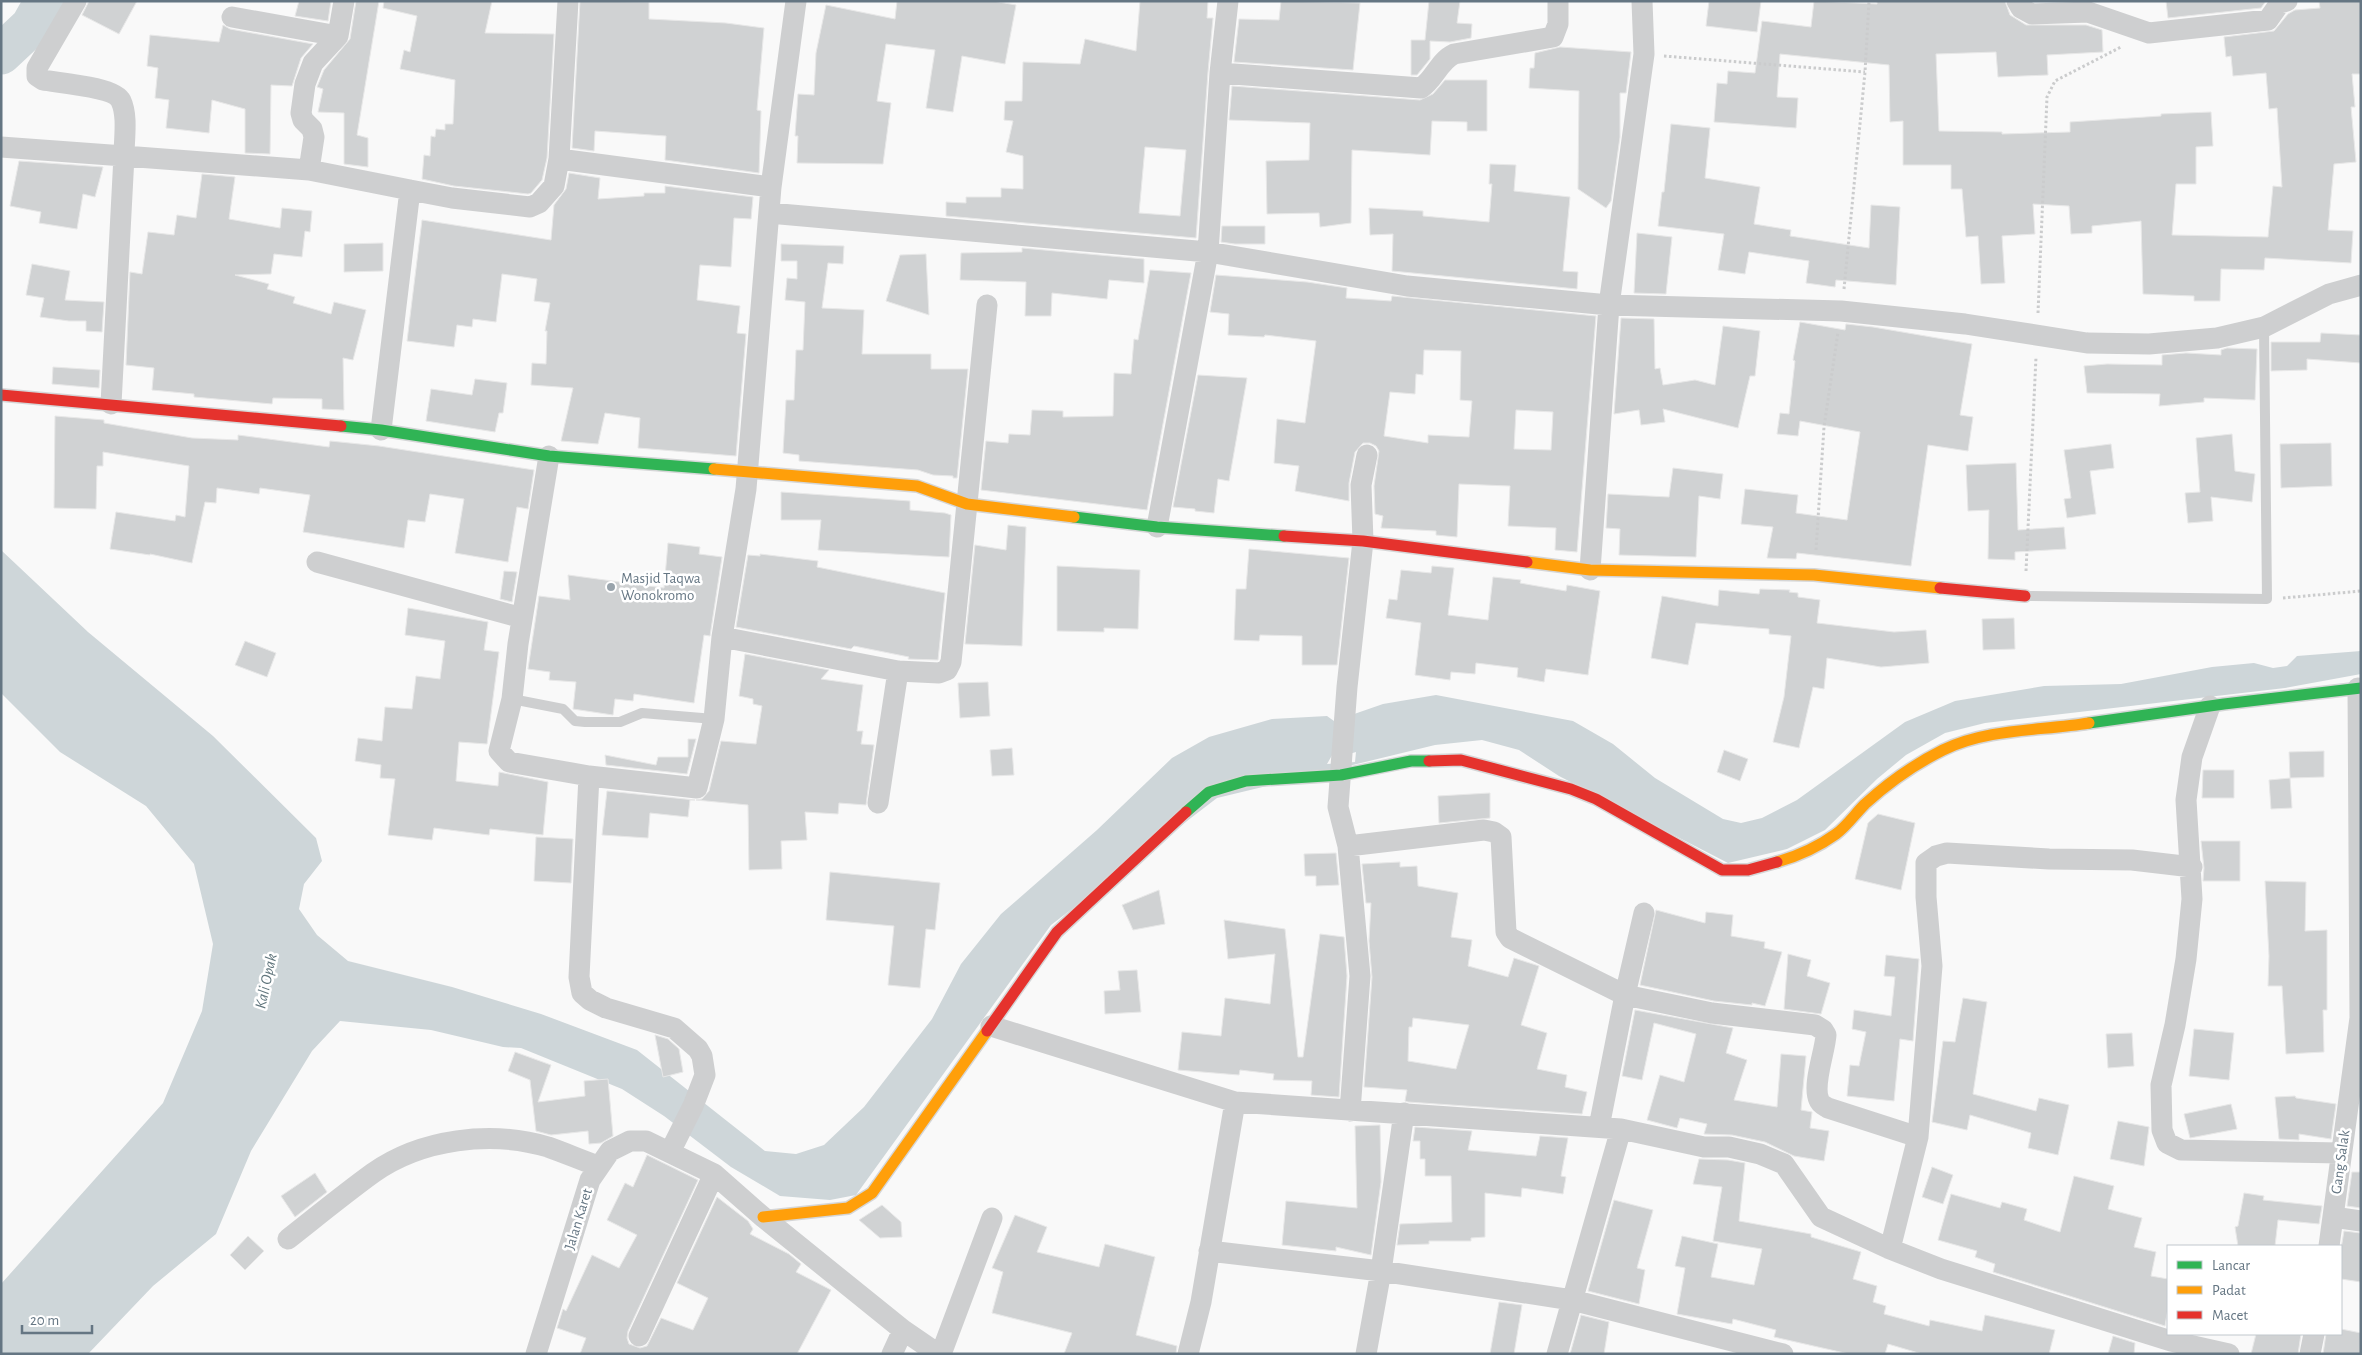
<svg xmlns="http://www.w3.org/2000/svg" width="2362" height="1355" viewBox="0 0 2362 1355" font-family="'Alegreya Sans',sans-serif">
  <style>
    .water { fill: #ced6d9; fill-rule: evenodd }
    .lines { fill: none; stroke-linecap: round; stroke-linejoin: round }
    .river { stroke: #ced6d9; stroke-width: 41 }
    .building { fill: #d0d2d3; stroke: #e8e8e8; fill-rule: evenodd }
    .fast-casing { stroke: #d5d6d7; stroke-width: 14 }
    .slow-casing { stroke: #d5d6d7; stroke-width: 14 }
    .jam-casing { stroke: #d5d6d7; stroke-width: 14 }
    .path { stroke: #cbcccd; stroke-width: 3; stroke-dasharray: 2.5 2.5; stroke-linecap: butt }
    .lane { stroke: #cecfd0; stroke-width: 10 }
    .street { stroke: #cecfd0; stroke-width: 21 }
    .fast { stroke: #30b455; stroke-width: 11 }
    .slow { stroke: #ff9f0a; stroke-width: 11 }
    .jam { stroke: #e5322d; stroke-width: 11 }
    .poi-dot { fill: #99a4ac; stroke: #fff; stroke-width: 2 }
    .labels { text-anchor: middle; stroke-width: 5; stroke-linejoin: round; paint-order: stroke }
    .poi-label { font-size: 15px; fill: #657683; stroke: #fff; text-anchor: start }
    .street-label { font-size: 15px; fill: #657683; stroke: #fff }
    .water-label { font-size: 16px; font-style: italic; fill: #60757c; stroke: #fff }
  </style>
  <rect width="100%" height="100%" fill="#f9f9f9"/>
  <!-- water -->
  <path class="water" d="M1 550 88 632 213 736 316 838 322 861 304 884 299 909 317 935 348 961 452 987 541 1014 637 1050 765 1151 796 1154 824 1145 864 1107 932 1019 961 964 1001 914 1097 830 1172 758 1209 737 1272 719 1327 716 1334 721 1383 704 1436 695 1573 721 1613 744 1655 778 1723 819 1741 823 1762 818 1797 800 1905 722 1955 701 2044 686 2121 684 2212 667 2254 663 2273 668 2287 666 2297 656 2361 651V674L2285 688 1985 723 1945 733 1906 755 1877 779 1825 830 1787 849 1728 863 1559 776 1519 750 1482 740 1435 745 1217 798 1051 925 856 1195 830 1200 780 1196 731 1167 664 1116 622 1089 521 1048 503 1047 431 1030 340 1021 312 1051 251 1151 216 1234 153 1286 88 1354H1V1284L163 1103 202 1011 213 944 194 864 146 806 60 752 1 693ZM1335 750 1349 754 1356 752 1355 762 1327 764Z"/>
  <g class="lines">
    <!-- river -->
    <path class="river" d="M1 54 31 26 45 1"/>
  </g>
  <!-- building -->
  <path class="building" d="M89 1H137L119 34 82 15Z
    M299 1H331L328 21 295 16Z
    M356 1H379L357 135 368 138V167L344 164V113L318 112 323 89 317 87 324 70 350 39Z
    M384 1H492L485 33 554 34 547 158 542 180 531 193 528 194 454 186 422 179 424 155 430 156 431 136 435 137 436 129 445 130V124H453L455 80 400 69 404 50 410 52 417 16 383 8Z
    M580 1 649 2V19L726 23 764 28 757 110 761 111 759 173 665 160 666 136 595 131 594 151 572 148Z
    M897 1H993L1016 5 1005 64 962 56 953 112 926 108 935 50 886 44 877 101 891 103 883 164 797 163 798 136H795L798 94 814 95 816 53 826 5 895 19Z
    M1140 1H1208L1207 18H1213L1208 72 1196 238 946 216V202L966 203V197H1001V188L1023 189V156L1006 152 1013 121 1004 120 1005 101H1022L1023 62 1080 64 1085 39 1136 51ZM1145 147 1186 150 1180 216 1139 213Z
    M1281 1 1360 3 1353 70 1234 62 1239 19 1279 20Z
    M1429 1H1460L1457 23 1472 24 1471 38 1450 42 1430 41V59L1417 75H1411V40H1425Z
    M1709 1H1761L1757 32 1706 26Z
    M1814 1 1877 4V1H2005L2010 15 2026 25H2086L2102 30 2103 52 2047 55 2048 75 1998 77 1996 52 1936 54 1939 131 2002 132V134L2070 132V122L2161 116V114L2211 112 2213 146 2196 147V184H2176L2172 235 2268 237 2273 186 2282 187 2277 108 2269 109 2266 73 2233 76 2231 56 2226 57 2224 37 2274 31 2288 14 2295 10 2320 8 2319 1H2361V74H2352L2355 107H2351L2356 162 2334 164 2328 230 2353 231 2351 263 2265 258 2264 270 2221 269 2220 301H2194V296L2143 294 2141 221 2092 226V233L2071 234 2069 206 2033 204 2035 234 2002 236 2005 283 1981 284 1978 236 1966 237 1962 189H1951V165H1903V121L1890 122 1889 65 1780 54 1777 97 1798 98 1796 128 1714 122 1717 83 1727 84 1728 71 1755 73 1762 21 1811 27Z
    M2166 1H2266L2261 8 2168 18Z
    M223 25 230 29 313 44 301 58 292 86 271 85 270 154 245 153V109L212 100 209 133 166 128 169 100 155 98 158 68 147 66 150 35 219 42Z
    M1560 47 1631 52 1626 93H1620V137L1611 201 1606 208 1578 189 1579 91 1529 88 1530 68H1534L1535 53Z
    M1445 80H1487V131H1467V122L1432 121 1430 155 1352 150 1351 223 1320 227 1319 213 1267 214 1266 161 1309 160 1310 123 1229 120 1232 86 1420 100 1433 94Z
    M1671 124 1710 128 1705 178 1760 187 1754 224 1791 230 1790 236 1869 248 1871 205 1900 207 1896 285 1836 280 1835 287 1806 283 1809 261 1749 252 1745 274 1718 270 1724 234 1658 226 1662 192H1664Z
    M19 161 103 167 95 197 83 194 77 229 39 223 41 212 10 206Z
    M1490 164 1516 165 1514 191 1570 197 1563 271 1578 272 1577 289 1392 271 1393 234 1370 235 1369 208 1423 211V216L1489 222 1492 184H1489Z
    M569 173 600 178 598 199 644 196V193H665V186L753 197 751 219 734 218 731 267 700 265 697 300 740 306 737 333 746 334 736 456 638 448 640 418 605 413 598 444 561 441 573 388 531 385 532 363 546 364 547 331H545L550 303 534 301 537 279 502 274 496 322 473 319 472 327 457 325 454 347 407 341 422 220 551 240 554 205 566 189Z
    M202 174 235 177 229 219 280 228 282 208 312 211 310 232 305 231 302 257 274 254 271 274 235 275 269 284 267 289 295 297 293 303 331 314 334 302 366 310 353 360 343 358 344 410 322 409V399L273 398 272 404 194 397V394L152 390 154 368 126 365 130 272 142 274 148 232 174 235 177 215 196 218Z
    M1222 226H1265V244H1235L1221 242Z
    M1637 233 1672 237 1666 294 1634 293Z
    M383 243V271L344 272V244Z
    M781 244 844 246 843 264 828 263 822 308 864 310 862 354H931V369H968L957 478H953V476L933 475 918 470 799 461V455L783 453 786 400H794L796 350H803L805 302 785 300 787 278 797 279V261H781Z
    M1022 248 1144 259V283L1109 280 1107 299 1052 293 1051 316H1025L1026 282 960 280 961 253 1022 252Z
    M926 254 929 315 886 301 900 255Z
    M32 264 70 271 65 300 104 302 102 332 86 331V321H69L40 317 44 298 26 295Z
    M1150 270 1191 273 1147 510 981 490 986 441 1008 443 1009 434 1030 435 1032 410 1063 411V417L1113 416 1114 373 1131 374 1134 339 1138 340Z
    M1216 275 1307 282 1347 288 1346 298 1391 301 1392 296 1596 316 1577 552 1555 550 1556 528 1508 526 1510 486 1459 484 1457 537 1436 535V531L1381 528 1383 516 1375 514 1374 486 1379 451 1376 446 1370 443H1363L1355 452 1349 483V501L1295 491 1299 466 1274 463 1277 419 1305 423 1316 341 1265 335 1264 337 1228 335 1229 314 1210 312ZM1424 350 1461 351 1460 400 1472 401 1469 437 1428 435V443L1384 436 1390 392 1415 394 1416 374 1423 375ZM1516 410 1553 412 1551 450 1514 449Z
    M1621 318 1654 319 1655 369 1660 368 1663 385 1695 380 1715 385 1723 326 1760 331 1755 376H1750L1738 428 1663 409 1665 422 1641 425 1639 410 1614 414Z
    M1800 322 1845 330 1846 324 1873 327 1972 344 1960 415 1973 417 1968 451 1928 445 1911 566 1797 553 1796 559 1767 558 1773 527 1741 524 1745 489 1798 495 1796 513 1847 520 1860 432 1800 421 1798 436 1777 434 1780 413 1789 414 1795 361 1793 360Z
    M2321 333 2361 335V363L2307 359V370L2271 371V342H2320Z
    M2227 348 2257 349 2255 400 2204 398V402L2159 406 2160 394 2087 393 2084 366 2107 364 2162 365V355L2186 353 2221 355V350Z
    M53 367 100 370 99 388 52 384Z
    M1198 375 1247 378 1229 481 1218 479 1214 513 1195 511V509L1173 507Z
    M475 379 507 383 503 413H499L495 432 426 421 431 389 472 395Z
    M55 416 104 420V423L192 438 238 440V435L329 447 330 441 379 446 534 470 528 509 517 507 508 562 455 553 464 499 430 494 425 522 408 520 404 548 303 532 310 495 260 488 259 494 217 488 216 503 205 502 192 563 150 554V555L110 549 116 512 175 521 176 515 185 517 189 466 103 452V466H97L96 509 54 508Z
    M2232 434 2235 471 2255 474 2252 502 2211 497 2213 521 2188 523 2185 493 2200 492 2196 438Z
    M2331 443 2332 486 2281 488 2280 444Z
    M2111 444 2114 468 2090 471 2096 514 2067 518 2064 499 2071 498 2064 450Z
    M2016 463 2018 530 2064 527 2066 549 2015 552V560L1988 559 1989 510 1968 511 1966 465Z
    M1673 468 1723 474 1720 499 1699 496 1696 557 1619 555 1620 529 1606 528 1608 494 1669 497Z
    M781 492 910 501V510L945 513 951 515 949 557 818 550 821 520H781Z
    M1008 525 1026 527 1022 646 965 644 975 545 1006 550Z
    M668 543 700 547 699 554 722 557 710 636 704 635 694 703 634 694 633 701 615 699 613 715 573 709 576 682 549 680 550 672 528 669 539 596 570 600 568 575 664 588Z
    M1249 549 1349 558 1337 665H1302V636L1260 635 1259 641 1234 640 1236 589H1246Z
    M760 554 818 561 817 567 945 593 938 660 908 659 909 657 854 646 851 649 736 627 748 555 760 556Z
    M1057 566 1140 570 1138 629 1104 628V632L1057 631Z
    M1432 566 1454 568 1448 615 1488 620 1493 577 1521 580 1520 583 1566 591 1567 585 1600 591 1588 675 1546 669 1544 682 1517 677 1518 668 1476 663 1475 674 1451 672 1450 680 1415 675 1421 623 1386 618 1389 599 1397 600 1401 570 1431 573Z
    M504 571 517 572 512 602 500 599Z
    M1760 589 1790 590 1789 592 1798 593V597L1820 600 1817 623 1894 632 1926 630 1929 663 1881 667 1827 658 1824 689 1813 687 1799 748 1773 742 1784 697 1791 636 1769 634V629L1696 623 1688 665 1651 658 1662 596 1718 606 1719 590 1759 594Z
    M408 608 488 622 484 650 499 652 487 744 459 742 456 781 498 786 499 772 548 782 543 835 490 829 489 835 434 828 432 840 388 835 395 779 380 778 381 765 355 761 358 738 382 741 385 707 412 709 416 676 440 679 445 641 405 635Z
    M2014 618 2015 649 1983 650 1982 619Z
    M245 641 276 653 267 677 235 665Z
    M745 654 829 670 821 679 863 685 857 731H863L861 744 874 745 866 805 839 803 838 814 805 812 807 840 781 841 782 869 749 870 748 805 696 800 702 799 709 791 721 741 756 744 762 706 753 704V699L739 696Z
    M988 682 990 716 960 718 958 683Z
    M688 739H696L687 774 606 765 605 755 656 765 658 757H688Z
    M1012 748 1014 775 992 776 990 750Z
    M1724 750 1748 759 1740 781 1717 772Z
    M2324 751V777L2290 778 2289 752Z
    M2203 770H2234V798H2202Z
    M2290 778 2292 808 2271 809 2269 780Z
    M607 791 695 800H690L688 817 650 813 648 838 602 835Z
    M1490 793V818L1439 823 1438 796Z
    M1878 814 1915 823 1901 890 1855 879 1868 823Z
    M536 837 573 839 571 883 534 881Z
    M2201 841H2240V881H2203L2204 868Z
    M1336 853 1339 885 1316 886V876H1305L1304 854Z
    M1400 862V867L1417 866 1418 886 1458 893 1451 937 1472 940 1468 966 1508 977 1514 958 1539 966 1521 1025 1547 1033 1537 1069 1567 1075 1565 1087 1587 1092 1582 1114 1408 1102 1405 1101 1407 1090 1364 1087 1372 977 1369 941 1371 903H1366L1362 864ZM1413 1018 1469 1025 1456 1069 1408 1061 1409 1027H1412Z
    M830 872 940 883 935 930 926 929 920 988 888 985 894 926 826 920Z
    M2265 881 2306 882 2305 931 2327 930V1010H2323L2324 1052 2286 1054 2282 986H2268L2269 956Z
    M1159 890 1165 924 1133 930 1122 905Z
    M1656 910 1705 923 1706 912 1733 915 1731 936 1765 942 1764 948 1782 952 1765 1006 1752 1003V1005L1714 1001 1640 985Z
    M1224 920 1285 929 1298 1057H1303L1320 934 1344 937 1347 976 1339 1097 1311 1095 1312 1081 1273 1080 1274 1074 1240 1070 1239 1075 1178 1070 1182 1032 1221 1036 1225 998 1270 1004 1275 954 1228 959Z
    M1788 954 1811 960 1807 976 1830 983 1821 1014 1784 1009Z
    M1886 955 1919 959 1913 1041 1900 1039 1894 1101 1847 1096 1850 1065 1859 1066 1866 1032 1852 1029 1854 1010 1891 1016 1895 977 1884 976Z
    M1137 970 1141 1012 1105 1014 1104 991 1120 990 1118 971Z
    M1963 998 1987 1002 1973 1094 2036 1111 2039 1098 2069 1105 2058 1155 2028 1148 2031 1133 1970 1115 1967 1130 1932 1122 1943 1041 1955 1042Z
    M1635 1010 1733 1028 1726 1053 1747 1060 1734 1100 1777 1107 1781 1054 1806 1056 1801 1110 1812 1112 1810 1128 1829 1131 1824 1161 1794 1156 1765 1142 1732 1135 1704 1134 1707 1124 1680 1118 1677 1128 1647 1120 1660 1075 1684 1082 1696 1034 1654 1023 1642 1080 1622 1076Z
    M2194 1029 2234 1033 2229 1080 2189 1076Z
    M2132 1033 2134 1066 2108 1068 2106 1034Z
    M655 1035 668 1039 679 1049 683 1072 663 1077Z
    M515 1052 551 1065 538 1102 585 1096 584 1081 608 1079 613 1136 601 1143 589 1144 588 1131 551 1135 536 1131 530 1080 508 1071Z
    M2295 1096 2296 1098 2336 1104 2331 1139 2299 1134V1140L2279 1139 2275 1097Z
    M2231 1104 2237 1129 2190 1138 2184 1114Z
    M2118 1121 2149 1127 2144 1166 2110 1159Z
    M1380 1125 1381 1182 1371 1255 1336 1247V1251L1282 1245 1286 1201 1357 1208 1355 1126Z
    M1415 1127 1472 1131 1468 1150 1536 1156 1540 1136 1568 1138 1561 1176 1566 1177 1563 1194 1522 1188 1521 1197 1485 1193V1237L1471 1238V1241H1429V1244L1397 1245 1400 1224 1452 1222 1451 1176H1425V1159H1420V1141H1413Z
    M647 1155 698 1180 628 1331 627 1338 629 1344 640 1348 647 1346 661 1318 693 1330 708 1298 677 1283 717 1197 748 1221 753 1229 750 1234 789 1254 801 1264 796 1272 831 1290 797 1354H580L586 1338 557 1328 563 1309 566 1311 592 1255 619 1268 637 1235 607 1220 625 1183 633 1187Z
    M1699 1159 1728 1160 1745 1163 1739 1221 1811 1234V1237L1861 1252 1853 1279 1877 1286 1873 1302 1886 1306 1884 1314 1929 1326 1930 1320 1982 1331 1985 1315 2055 1330 2049 1354H1922L1888 1344 1885 1354H1849L1774 1337 1776 1330 1733 1319 1732 1324 1677 1314 1685 1268 1675 1266 1682 1236 1718 1244 1711 1277 1754 1285 1762 1249 1713 1241 1722 1187 1693 1184Z
    M1932 1167 1953 1175 1943 1204 1922 1197Z
    M2352 1172H2361V1208L2347 1206Z
    M315 1173 327 1192 295 1217 281 1196Z
    M2074 1176 2114 1186 2108 1209 2142 1218 2134 1247 2156 1252 2151 1276 2168 1279V1308L2165 1326 1993 1272 1995 1264 1975 1257 1977 1251 1938 1240 1951 1194 2000 1208 2002 1202 2027 1209 2024 1220 2060 1232Z
    M2244 1193 2264 1196 2263 1200 2322 1206 2319 1224 2278 1220 2275 1246H2238L2235 1227 2238 1226Z
    M1614 1200 1653 1210 1637 1268 1645 1270 1639 1304 1588 1291Z
    M882 1205 901 1222 902 1237 880 1238 859 1220Z
    M1015 1215 1047 1227 1037 1252 1099 1267 1105 1244 1155 1257 1136 1335 1177 1346 1176 1354H1064L1072 1333 992 1313 1003 1272 992 1268Z
    M2344 1231 2361 1233V1282L2341 1279V1249Z
    M248 1236 264 1251 245 1270 230 1255Z
    M1499 1302 1522 1305 1514 1354H1490Z
    M1581 1315 1609 1322 1604 1354H1570Z
    M2341 1329 2361 1333V1354H2323L2326 1334H2341Z
    M2256 1334H2301L2298 1354H2251Z
    M2113 1336 2135 1343 2134 1354H2108Z"/>
  <g class="lines">
    <!-- fast casing -->
    <g class="fast-casing">
      <path id="fast" d="M341 426 381 430 549 456 714 469
        M1074 517 1157 527 1284 536
        M2089 723 2224 704 2361 688
        M1186 812 1209 792 1246 781 1341 775 1411 761H1429"/>
    </g>
    <!-- slow casing -->
    <g class="slow-casing">
      <path id="slow" d="M714 469 917 486 967 504 1074 517
        M1527 562 1590 570 1814 575 1940 588
        M1777 862C1798 856 1818 847 1836 834 1847 826 1855 814 1865 804 1888 783 1915 764 1943 750 1988 728 2041 731 2089 723
        M763 1217 848 1208 872 1193 987 1031"/>
    </g>
    <!-- jam casing -->
    <g class="jam-casing">
      <path id="jam" d="M1 395 341 426
        M1284 536 1363 541 1527 562
        M1940 588 2025 596
        M1429 761 1461 760 1571 789 1596 799 1722 870H1748L1777 862
        M987 1031 1057 932 1186 812"/>
    </g>
    <!-- path -->
    <path class="path" d="M1664 56 1865 72
      M1844 289 1865 72 1869 1
      M2038 313 2047 97 2055 81 2121 47
      M1816 550 1824 427 1838 332
      M2026 571 2036 357
      M2283 598 2361 591"/>
    <!-- lane -->
    <path class="lane" d="M2026 596 2267 599 2264 327
      M512 699 563 709 575 721 585 722H620L642 713 714 719"/>
    <!-- street -->
    <path class="street" d="M76 1 37 68V76L43 80C59 83 115 87 121 101 128 116 124 139 124 156L309 170 410 190
      M2017 1 2021 8 2032 14 2088 12 2149 33 2268 20 2280 3 2287 1
      M232 17 338 36
      M1220 73 1421 88C1434 80 1439 61 1454 54L1553 37 1558 24V1
      M1 147 124 156 111 404
      M559 159 771 187
      M309 170 314 137 312 129 303 120 301 113 305 84 313 63 338 36 344 1
      M769 213 1208 252 1407 286 1609 305 1841 311 1965 324 2087 343 2149 344 2217 338 2264 327 2329 294 2361 285
      M381 430 410 190 452 198 530 207 539 203 554 186 559 159 568 1
      M549 456 518 644 512 699 499 751 509 762 589 776 697 788 714 719 722 637 746 489 771 187 796 1
      M1157 527 1208 252 1220 73 1228 1
      M317 562 522 618
      M1590 570 1609 305 1644 54 1642 1
      M722 637 898 671 939 673 947 670 951 662 987 305
      M2210 706 2192 757 2186 800 2192 899 2186 959 2175 1025 2161 1085 2162 1130 2167 1143 2181 1150 2341 1153
      M589 776 579 977 582 993 590 1000 606 1008 674 1028 698 1049 702 1056 705 1075 693 1106 670 1152
      M878 803 898 671
      M1348 846 1484 830 1494 832 1501 837 1506 932 1510 938 1625 995 1712 1013 1815 1025 1823 1030 1826 1035C1825 1052 1812 1085 1819 1100 1820 1104 1825 1106 1828 1108L1918 1137
      M991 1026 1235 1102 1621 1129 1704 1147H1729L1760 1154 1784 1164 1821 1217 1890 1249 1941 1269 2171 1341 2229 1354
      M1350 1111 1360 976 1348 846 1338 807 1347 687 1363 541 1361 485 1367 455
      M1599 1127 1625 995 1644 913
      M2333 1217 2361 1221
      M288 1239C316 1217 344 1194 373 1173 421 1139 491 1130 548 1147 565 1153 581 1160 598 1166
      M2329 1246 2360 1018 2358 688
      M1890 1249 1918 1137 1932 966 1926 897V863L1936 856 1947 853 2049 859 2132 860 2192 867
      M1209 1251 1381 1271 1572 1300 1783 1354
      M639 1336 714 1174
      M536 1354 590 1180 610 1151 630 1141H646L714 1174 763 1217 903 1330 938 1354
      M892 1354 903 1330
      M941 1354 992 1218
      M1188 1354 1201 1302 1235 1102
      M1366 1354 1381 1271 1404 1113
      M1557 1354 1621 1129
      M2310 1354 2314 1334"/>
    <!-- fast -->
    <use href="#fast" class="fast"/>
    <!-- slow -->
    <use href="#slow" class="slow"/>
    <!-- jam -->
    <use href="#jam" class="jam"/>
  </g>
  <!-- markers -->
  <circle class="poi-dot" cx="611" cy="587" r="5"/>
  <g class="labels">
    <!-- poi labels -->
    <g class="poi-label">
      <text x="621" y="583">Masjid Taqwa<tspan x="621" dy="17">Wonokromo</tspan></text>
    </g>
    <!-- street labels -->
    <g class="street-label">
      <text transform="translate(2340 1162) rotate(-82)" y="5">Gang Salak</text>
      <text transform="translate(578 1219) rotate(-73)" y="5">Jalan Karet</text>
    </g>
    <!-- water labels -->
    <g class="water-label">
      <text transform="translate(265 981) rotate(-78)" y="6">Kali Opak</text>
    </g>
  </g>
  <!-- border -->
  <rect width="2362" height="1355" fill="none" stroke="#657683" stroke-width="5"/>
  <!-- legend -->
  <rect x="2167" y="1245" width="175" height="90" fill="#ffffff" stroke="#c1c8cd"/>
  <rect x="2177" y="1261" width="25" height="8" fill="#30b455" stroke="#c1c8cd"/>
  <text x="2212" y="1270" font-size="15" fill="#657683">Lancar</text>
  <rect x="2177" y="1286" width="25" height="8" fill="#ff9f0a" stroke="#c1c8cd"/>
  <text x="2212" y="1295" font-size="15" fill="#657683">Padat</text>
  <rect x="2177" y="1311" width="25" height="8" fill="#e5322d" stroke="#c1c8cd"/>
  <text x="2212" y="1320" font-size="15" fill="#657683">Macet</text>
  <!-- scale -->
  <path d="M22 1325v8h70v-8" fill="none" stroke="#657683" stroke-width="2.5"/>
  <text x="30" y="1325" font-size="15" fill="#657683" stroke="#ffffff" stroke-width="4" paint-order="stroke">20 m</text>
</svg>
